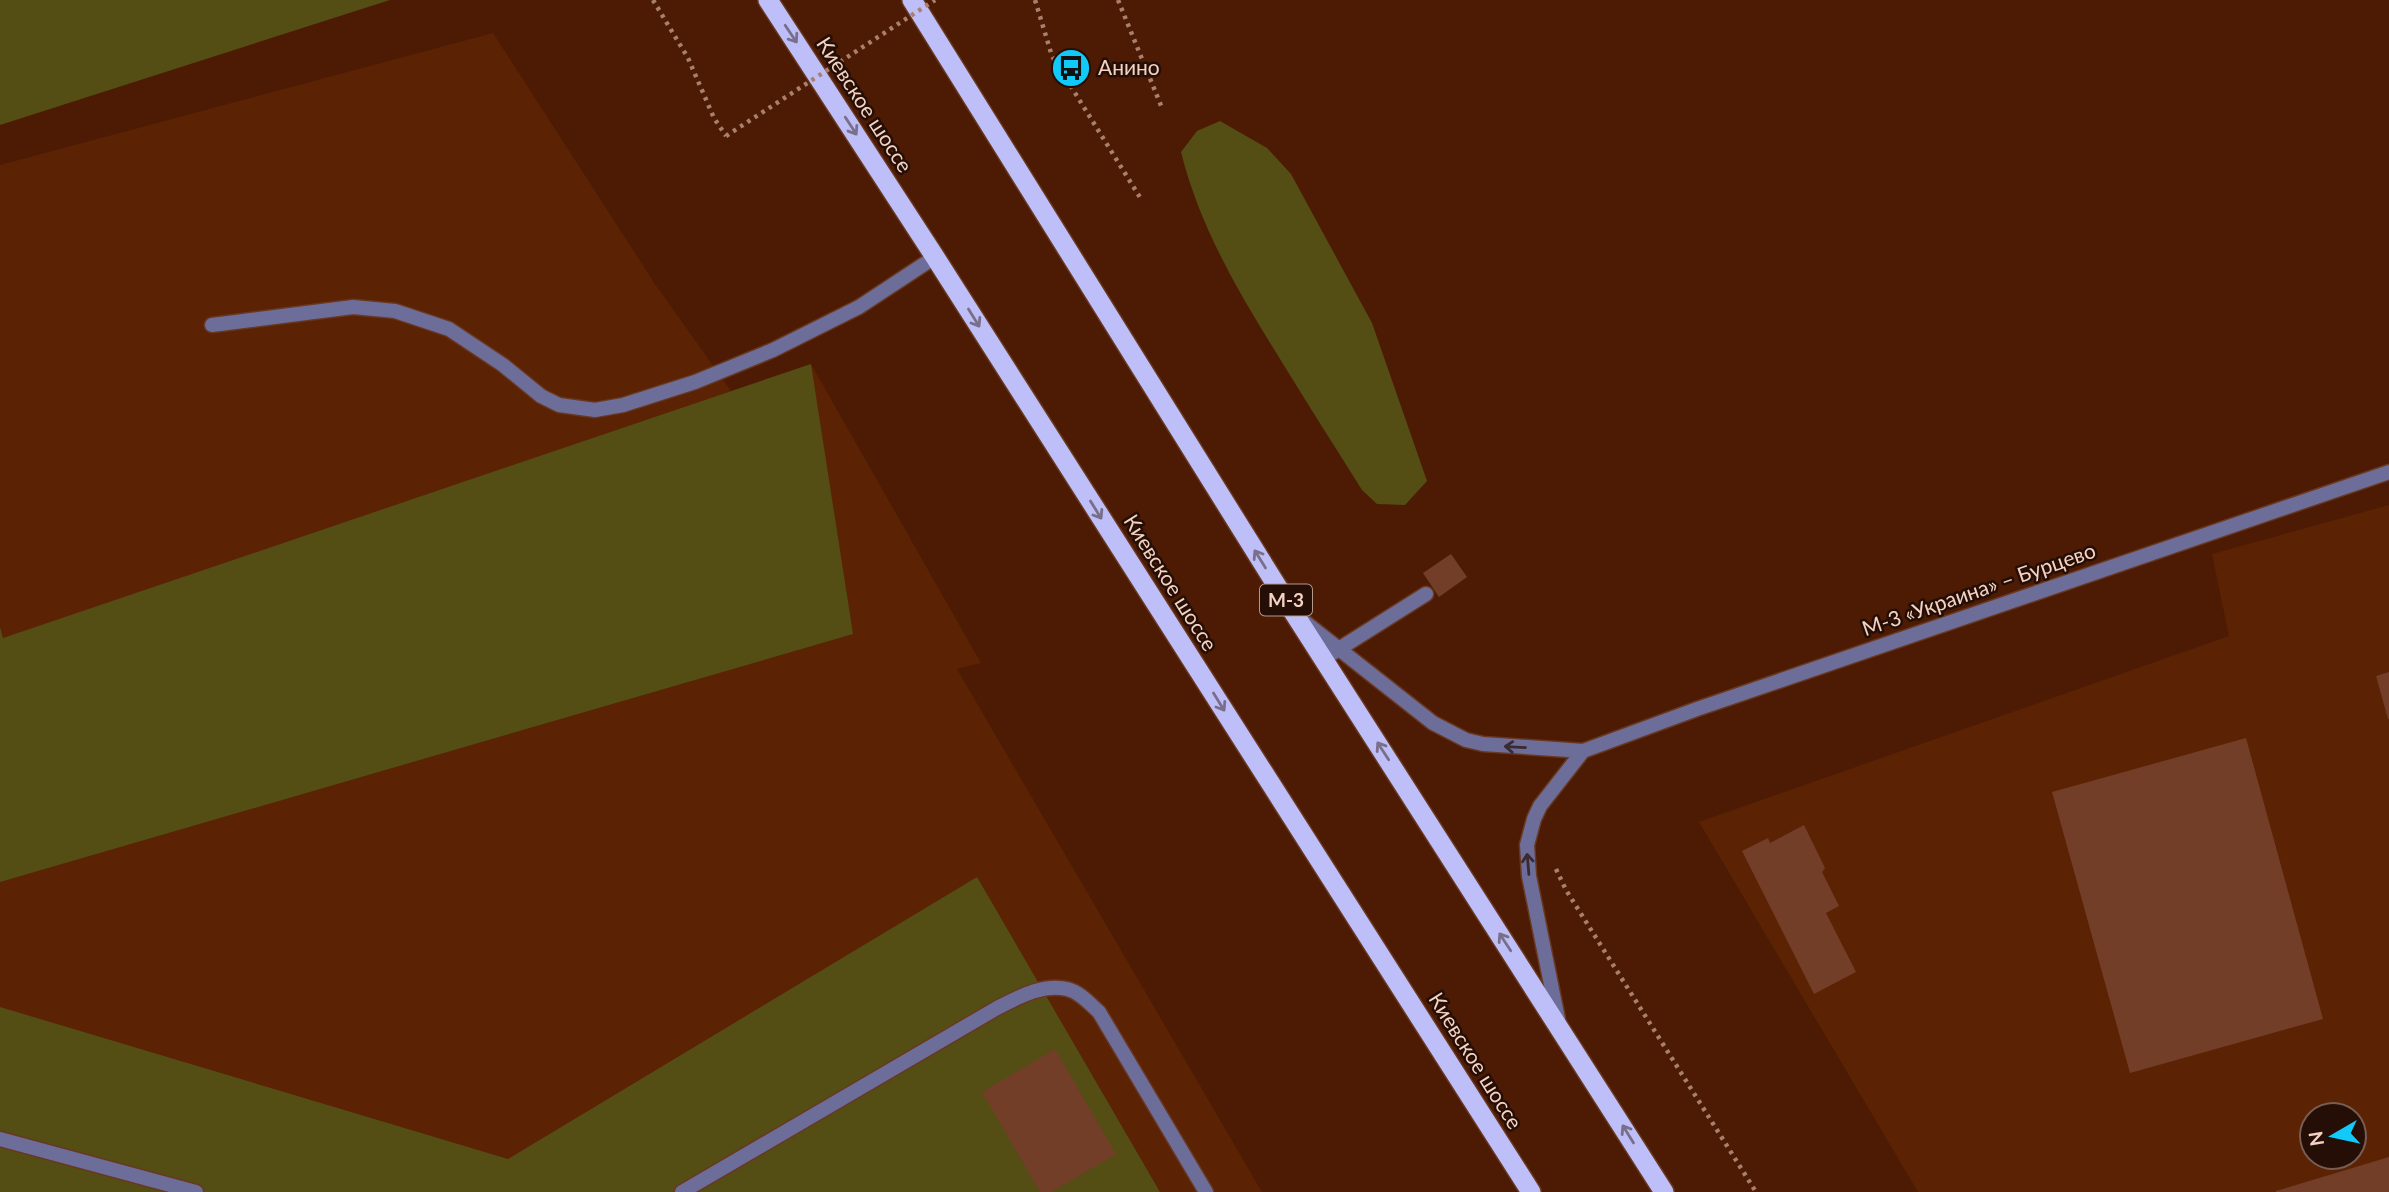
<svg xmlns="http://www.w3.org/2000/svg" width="2389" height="1192" viewBox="0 0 2389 1192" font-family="Lato,sans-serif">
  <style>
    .built { fill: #5b2204; fill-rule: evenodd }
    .green { fill: #544e15 }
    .building { fill: #733e27 }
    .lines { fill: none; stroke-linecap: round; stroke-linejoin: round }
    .service-casing { stroke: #683822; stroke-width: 17 }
    .tertiary-casing { stroke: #683822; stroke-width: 17 }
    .trunk-casing { stroke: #683822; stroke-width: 22 }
    .path { stroke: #a8806d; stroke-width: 4.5; stroke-dasharray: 3.5 5; stroke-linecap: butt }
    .service { stroke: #6d6d99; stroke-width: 14 }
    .tertiary { stroke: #6d6d99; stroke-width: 14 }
    .trunk { stroke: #bebff8; stroke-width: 19 }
    .path-bridge { stroke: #a8806d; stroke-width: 4.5; stroke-dasharray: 3.5 5; stroke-linecap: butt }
    .oneway { stroke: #796f8b }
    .oneway2 { stroke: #3a2a31 }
    .labels { text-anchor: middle; stroke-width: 5; stroke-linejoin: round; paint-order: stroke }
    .shield { fill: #240e05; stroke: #b6988b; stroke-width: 2 }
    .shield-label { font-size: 19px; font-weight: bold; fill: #f4d3c5 }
    .poi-label { font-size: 21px; fill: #f4d3c5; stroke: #240e05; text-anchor: start }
    .street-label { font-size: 21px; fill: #f4d3c5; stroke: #240e05 }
  </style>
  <rect width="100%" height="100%" fill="#4d1b03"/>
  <!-- built -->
  <path class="built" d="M493 33 655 284 731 391 811 364 981 663 957 669 1262 1192H0V165Z
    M2389 505V1192H1918L1699 822 2229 636 2212 554ZM2312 1115H2354V1157H2312Z"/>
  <!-- green -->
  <path class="green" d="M0 0H390L0 125Z
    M1220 121 1267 148 1291 174 1372 323 1427 481 1405 505 1377 504 1362 490C1335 447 1307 403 1280 359 1239 293 1200 228 1181 152L1197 131Z
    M811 364 853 634 0 882V627L3 638Z
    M977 877 1160 1192H0V1007L508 1159Z"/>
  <!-- building -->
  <path class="building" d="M1451 554 1467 577 1439 597 1423 573Z
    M2389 672V719H2388L2376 676Z
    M2246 738 2323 1019 2130 1073 2052 792Z
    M1804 825 1825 868 1822 872 1839 906 1826 913 1856 972 1814 994 1742 851 1768 838 1770 843Z
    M1055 1049 1116 1154 1051 1192H1040L982 1092Z
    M2389 1157V1192H2276V1191Z"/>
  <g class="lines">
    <!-- service casing -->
    <g class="service-casing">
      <path id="service" d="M212 325 353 307 395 311 449 329 503 365 541 396 559 405 595 410 623 405 695 382 773 350 859 307 935 257
        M1323 659 1426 594
        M0 1139 196 1192
        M682 1192 997 1008C1017 998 1043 983 1067 989 1080 992 1090 1004 1099 1012L1206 1192"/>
    </g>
    <!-- tertiary casing -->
    <g class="tertiary-casing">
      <path id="tertiary" d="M1306 623 1433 723 1466 740 1483 744 1583 751 1697 709 2389 472
        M1558 1019 1529 876 1527 845 1534 819 1540 806 1583 751"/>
    </g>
    <!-- trunk casing -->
    <g class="trunk-casing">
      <path id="trunk" d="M768 0 935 257 1531 1192
        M912 0 1290 607 1664 1192"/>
    </g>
    <!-- path -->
    <path class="path" d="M653 0 688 58 714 118 726 136
      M1035 0 1052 56 1141 199
      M1118 0 1162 108
      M1556 869 1566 890 1756 1192"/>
    <!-- service -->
    <use href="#service" class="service"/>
    <!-- tertiary -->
    <use href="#tertiary" class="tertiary"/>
    <!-- trunk -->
    <use href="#trunk" class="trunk"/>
    <!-- path-bridge -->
    <path class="path-bridge" d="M726 136 935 0"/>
  </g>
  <!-- one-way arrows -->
  <defs><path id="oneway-shaft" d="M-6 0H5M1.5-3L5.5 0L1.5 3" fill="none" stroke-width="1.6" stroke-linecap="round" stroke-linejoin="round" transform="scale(1.75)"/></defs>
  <g class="oneway">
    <use href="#oneway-shaft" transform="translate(791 34) rotate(56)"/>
    <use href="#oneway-shaft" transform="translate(851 126) rotate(57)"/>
    <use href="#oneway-shaft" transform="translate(974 318) rotate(58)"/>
    <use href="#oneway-shaft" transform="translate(1096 510) rotate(58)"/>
    <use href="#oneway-shaft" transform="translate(1260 559) rotate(-122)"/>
    <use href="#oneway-shaft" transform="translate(1219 702) rotate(58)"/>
    <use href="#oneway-shaft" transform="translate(1383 751) rotate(-123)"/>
    <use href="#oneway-shaft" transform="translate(1505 942) rotate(-123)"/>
    <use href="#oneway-shaft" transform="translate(1628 1134) rotate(-122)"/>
  </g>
  <g class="oneway2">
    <use href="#oneway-shaft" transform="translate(1515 747) rotate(-177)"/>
    <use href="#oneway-shaft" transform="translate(1528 864) rotate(-95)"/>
  </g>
  <!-- icons -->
  <defs>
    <g id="bus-disc" transform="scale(2.0125)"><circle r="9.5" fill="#11cafa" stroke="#240e05"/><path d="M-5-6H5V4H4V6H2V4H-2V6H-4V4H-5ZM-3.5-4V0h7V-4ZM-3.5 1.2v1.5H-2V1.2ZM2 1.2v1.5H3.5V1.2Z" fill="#111"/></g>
  </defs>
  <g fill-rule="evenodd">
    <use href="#bus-disc" x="1071" y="68"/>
  </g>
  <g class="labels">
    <!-- shield labels -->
    <rect class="shield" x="1260" y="584.5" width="52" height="31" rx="5"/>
    <g class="shield-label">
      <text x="1286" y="607">М-3</text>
    </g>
    <!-- poi labels -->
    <g class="poi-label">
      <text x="1098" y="75">Анино</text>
    </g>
    <!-- street labels -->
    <g class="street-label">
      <text transform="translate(864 105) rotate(57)" y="7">Киевское шоссе</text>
      <text transform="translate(1170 583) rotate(58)" y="7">Киевское шоссе</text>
      <text transform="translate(1979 590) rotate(-19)" y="7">М-3 «Украина» – Бурцево</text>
      <text transform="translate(1475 1061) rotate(58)" y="7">Киевское шоссе</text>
    </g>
  </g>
  <!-- north arrow -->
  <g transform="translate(2333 1136) rotate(261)"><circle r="33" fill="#240e05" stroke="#775d52" stroke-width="2"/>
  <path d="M0-5L12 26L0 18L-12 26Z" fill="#11cafa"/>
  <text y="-10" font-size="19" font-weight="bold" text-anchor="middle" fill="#f4d3c5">N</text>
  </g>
</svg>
